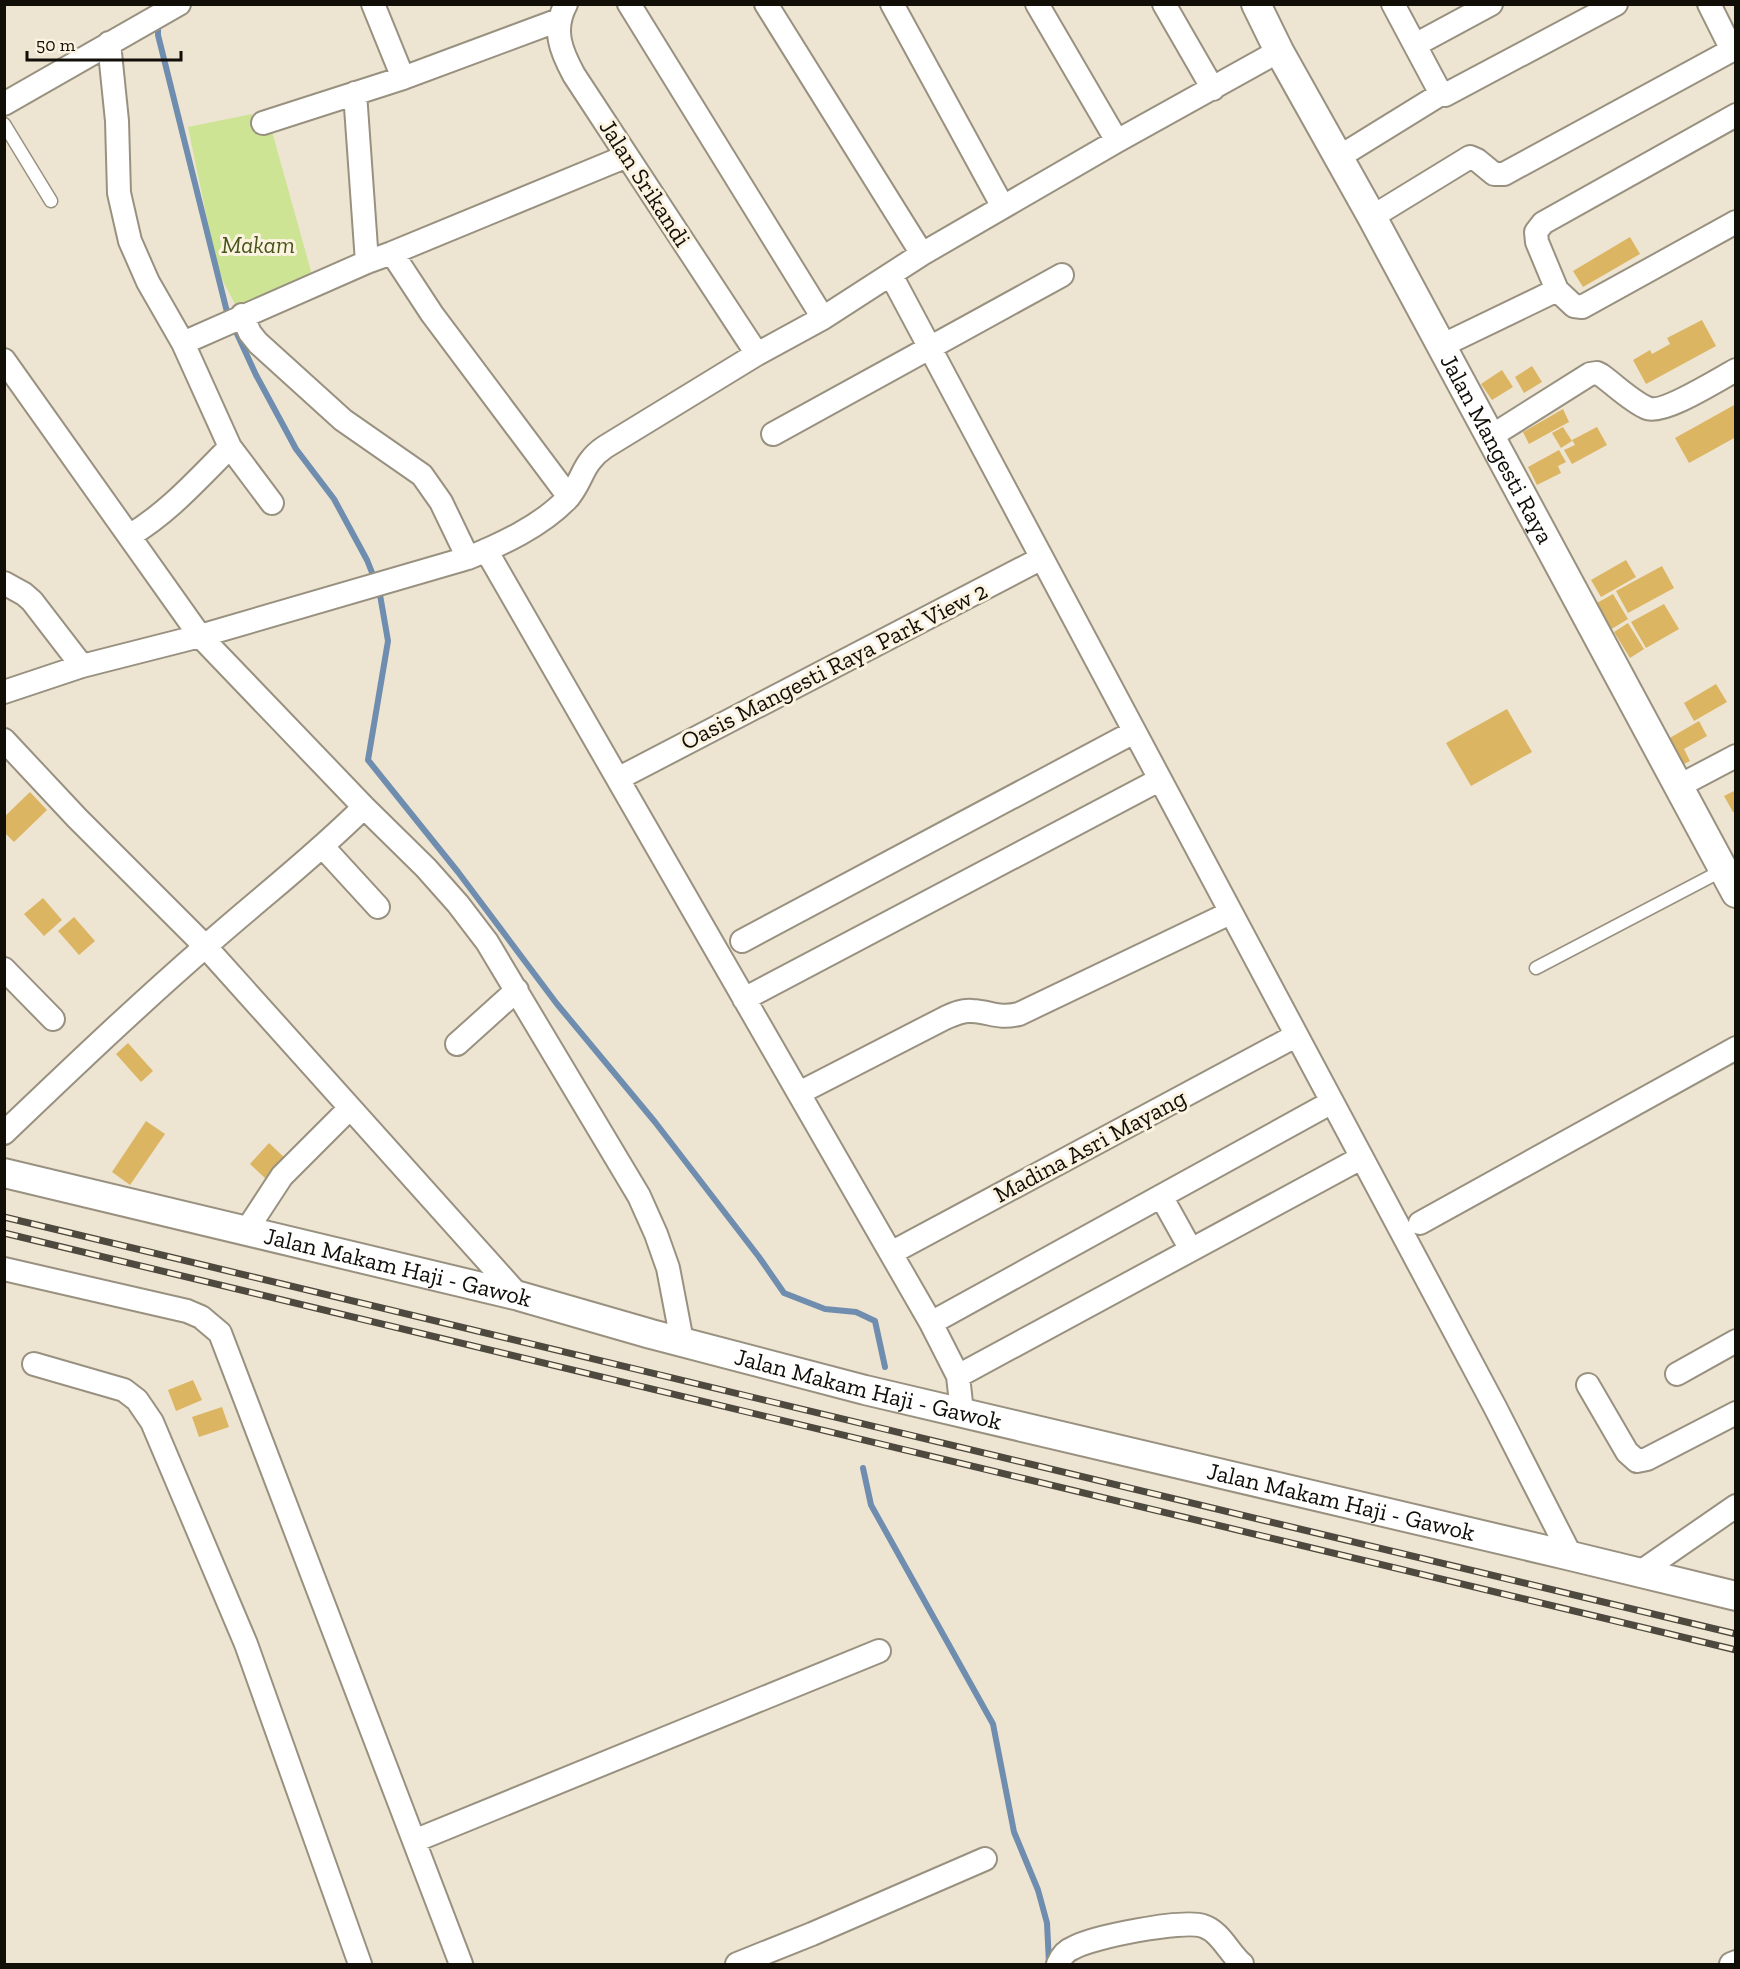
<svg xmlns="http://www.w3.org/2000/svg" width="1740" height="1969" viewBox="0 0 1740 1969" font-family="'Zilla Slab',serif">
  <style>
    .green { fill: #cce494 }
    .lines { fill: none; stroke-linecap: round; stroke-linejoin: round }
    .stream { stroke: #6f8daf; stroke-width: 6 }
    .building { fill: #dbb562 }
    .service-casing { stroke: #999180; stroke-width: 15 }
    .minor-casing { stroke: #999180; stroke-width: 26 }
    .tertiary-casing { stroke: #999180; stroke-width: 32 }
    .service { stroke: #fff; stroke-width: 12 }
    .minor { stroke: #fff; stroke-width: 22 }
    .tertiary { stroke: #fff; stroke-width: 28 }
    .rail-casing { stroke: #4d493f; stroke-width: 7 }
    .rail { stroke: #fbf2df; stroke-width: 4.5; stroke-dasharray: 14; stroke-linecap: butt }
    .labels { text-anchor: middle; stroke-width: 6; stroke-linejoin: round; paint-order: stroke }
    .street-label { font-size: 24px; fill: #110e08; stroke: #fbf2df }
    .park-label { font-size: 24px; font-style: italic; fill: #48561c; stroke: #fbf2df }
  </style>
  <rect width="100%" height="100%" fill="#eee4d2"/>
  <!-- green -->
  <path class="green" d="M252 114 259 131 271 128 312 275 236 306 223 281 214 252 188 127Z"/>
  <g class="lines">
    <!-- stream -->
    <path class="stream" d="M158 23V35L227 312 256 375 296 449 334 499 367 560 375 580
      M379 589 388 641 368 760 458 872 557 1004 655 1122 759 1257 784 1293 825 1309 856 1312 875 1321 885 1367
      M863 1468 871 1505 993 1724 1014 1832 1038 1890 1047 1923 1049 1963"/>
  </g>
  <!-- building -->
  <path class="building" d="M1630 237 1640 254 1583 287 1573 271Z
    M1702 320 1716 346 1646 384 1633 360 1650 350 1652 354 1670 344 1667 338Z
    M1532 366 1542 382 1524 393 1515 377Z
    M1502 370 1513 387 1492 400 1481 384Z
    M1736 404V437L1689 463 1675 438Z
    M1563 409 1569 422 1529 444 1523 432Z
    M1563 427 1572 441 1561 448 1552 433Z
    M1597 427 1607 445 1572 464 1564 450 1575 445 1572 440Z
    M1559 450 1566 462 1558 466 1561 473 1537 485 1528 467Z
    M1626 560 1636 577 1601 597 1591 580Z
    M1662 566 1674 588 1628 613 1616 591Z
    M1613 594 1628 619 1610 630 1595 604Z
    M1664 604 1679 629 1646 648 1631 622Z
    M1628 623 1644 649 1630 658 1614 632Z
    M1716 684 1727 702 1694 721 1684 703Z
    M1507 709 1532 752 1471 786 1446 743Z
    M1699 721 1707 736 1684 749 1690 761 1682 765 1668 739Z
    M1736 790V811L1733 812 1724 796Z
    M30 792 47 810 14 842 4 832V817Z
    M43 898 62 920 44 936 24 914Z
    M74 917 95 941 79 955 58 931Z
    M128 1043 153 1071 141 1082 116 1054Z
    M146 1121 165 1134 130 1185 112 1172Z
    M269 1143 287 1160 267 1180 250 1164Z
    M193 1380 202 1400 176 1411 168 1390Z
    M222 1407 229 1427 199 1437 192 1417Z"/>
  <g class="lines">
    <!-- service casing -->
    <g class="service-casing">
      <path id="service" d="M4 124 51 201
        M1536 968 1723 870"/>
    </g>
    <!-- minor casing -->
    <g class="minor-casing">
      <path id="minor" d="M373 4 403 78
        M566 4C552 30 561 51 574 75L757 354
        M629 4 823 318
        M766 4 922 254
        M892 4 1003 207
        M1037 4 1117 141
        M1164 4 1213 89
        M1393 4 1441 94 1445 95 1616 4
        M1709 4 1732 50
        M109 43 117 121 119 193 130 241 148 282 183 343 230 447 272 503
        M1415 45 1491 4
        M355 93 367 262
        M4 104 179 4
        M263 123 403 78 559 20
        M1339 157 1441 94
        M1372 217 1470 157 1477 160 1494 174H1504L1736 48
        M891 275 1495 1407 1571 1556
        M1557 290 1537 242 1536 232 1543 223 1736 115
        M242 315 250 333 258 343 343 420 422 475 441 502 468 558
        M183 343 367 262 392 253
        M1441 346 1557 290 1574 306 1582 307 1736 222
        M4 360 200 636 364 807 426 868 458 904 487 942 639 1196 656 1234 668 1268 682 1341
        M773 434 1062 275
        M1490 437 1590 374 1597 373 1601 375C1615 385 1631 401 1647 408 1663 415 1719 379 1736 370
        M569 497 432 314 392 253 627 156
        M129 536C168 513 198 479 230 447
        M486 550 931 1323 958 1376 962 1412
        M4 583 24 594 32 601 82 666
        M4 692 82 666 200 636 468 558C502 544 541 526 567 499 583 482 581 463 605 447L757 354 823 318 922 254 1117 141 1279 51
        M4 740 77 818 205 946 519 1296
        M627 774 1042 558
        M1679 786 1736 756
        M323 847 378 907
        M742 941 1134 732
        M4 969 53 1019
        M744 999 1159 780
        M457 1044 517 990
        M803 1091 945 1018C954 1014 962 1010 972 1011 992 1012 997 1019 1019 1014L1230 913
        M4 1133C71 1069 137 1006 206 946 259 899 314 857 364 807
        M1161 1196 1191 1250
        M1420 1223 1736 1048
        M246 1231 282 1176 350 1108
        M891 1253 1288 1040
        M4 1269 187 1311 201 1317 220 1333 461 1964
        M931 1323 1332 1102
        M34 1364 124 1390 137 1400 152 1422 246 1644 360 1964
        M1677 1374 1736 1341
        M958 1376 1361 1158
        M1588 1385 1627 1452 1637 1461 1647 1459 1736 1413
        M1639 1573 1736 1506
        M414 1841 879 1651
        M737 1964 812 1934 985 1859
        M1058 1964C1061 1957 1065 1951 1073 1948 1092 1937 1183 1919 1203 1926 1220 1931 1229 1953 1242 1964
        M1731 1964 1736 1962"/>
    </g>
    <!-- tertiary casing -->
    <g class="tertiary-casing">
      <g id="tertiary">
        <path id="s1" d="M1256 4 1279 51 1372 217 1736 893"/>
        <path id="s2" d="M4 1173 519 1296 651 1334 865 1390 1571 1556 1736 1596"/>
      </g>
    </g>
    <!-- service -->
    <use href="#service" class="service"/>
    <!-- minor -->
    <use href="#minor" class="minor"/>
    <!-- tertiary -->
    <use href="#tertiary" class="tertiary"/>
    <!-- rail casing -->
    <g class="rail-casing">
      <path id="rail" d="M4 1217 1736 1634
        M4 1233 1736 1650"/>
    </g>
    <!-- rail -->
    <use href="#rail" class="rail"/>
  </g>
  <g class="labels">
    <!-- street labels -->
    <g class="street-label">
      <text transform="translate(645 183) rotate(57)" y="8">Jalan Srikandi</text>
      <text dy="8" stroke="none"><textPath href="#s1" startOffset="506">Jalan Mangesti Raya</textPath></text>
      <text transform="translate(834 666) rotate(-27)" y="8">Oasis Mangesti Raya Park View 2</text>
      <text transform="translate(1090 1146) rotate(-28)" y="8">Madina Asri Mayang</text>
      <text dy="8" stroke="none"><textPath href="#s2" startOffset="405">Jalan Makam Haji - Gawok</textPath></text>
      <text dy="8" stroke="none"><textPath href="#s2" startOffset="891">Jalan Makam Haji - Gawok</textPath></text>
      <text dy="8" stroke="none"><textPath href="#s2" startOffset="1377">Jalan Makam Haji - Gawok</textPath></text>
    </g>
    <!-- park labels -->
    <g class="park-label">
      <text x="258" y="253">Makam</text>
    </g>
  </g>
  <!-- border -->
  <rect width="1740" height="1969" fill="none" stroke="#110e08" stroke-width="12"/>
  <!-- scale -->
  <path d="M27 51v9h154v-9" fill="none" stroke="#110e08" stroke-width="3"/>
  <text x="36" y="51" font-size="18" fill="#110e08" stroke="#fbf2df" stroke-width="4.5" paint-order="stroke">50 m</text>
</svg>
